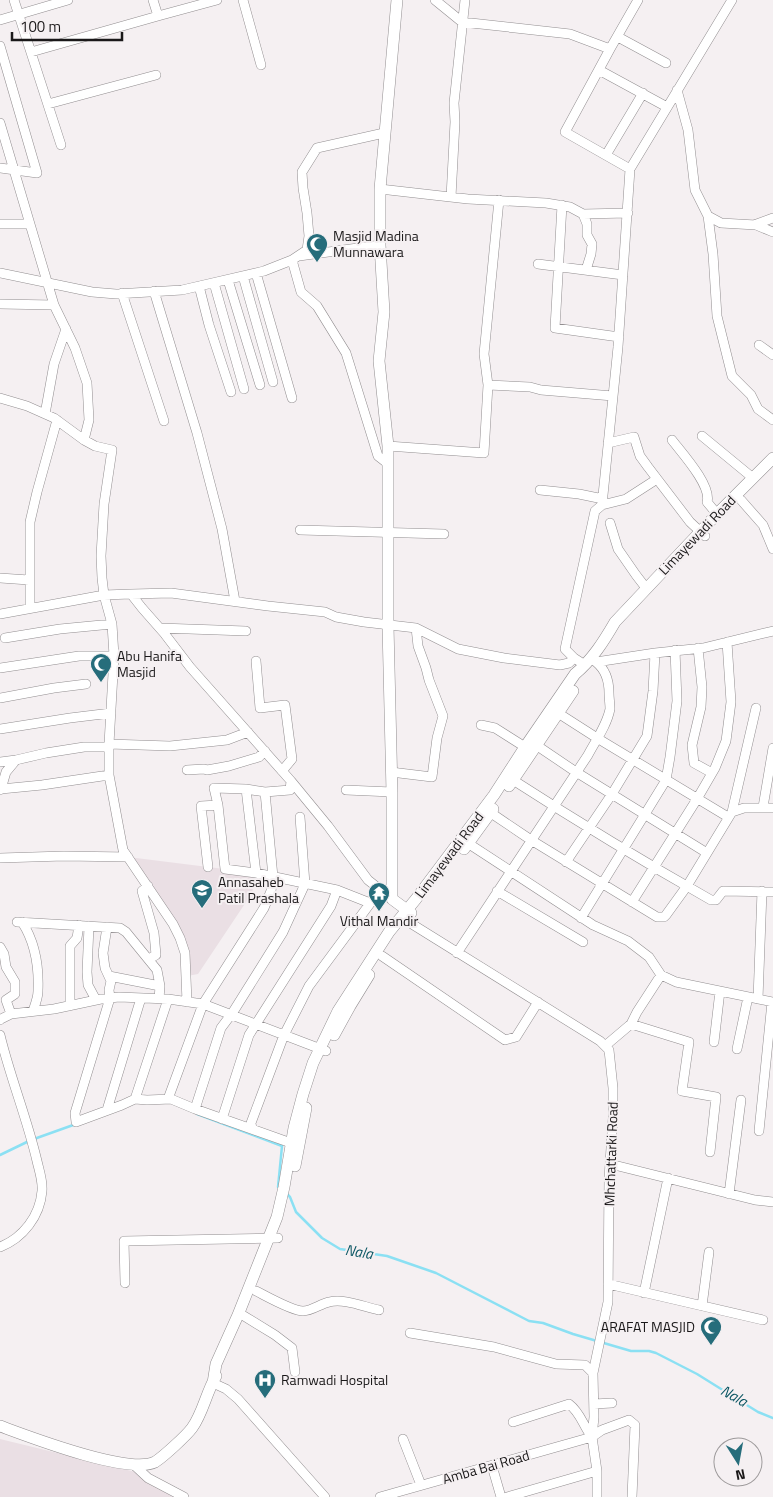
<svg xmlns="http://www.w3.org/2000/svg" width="773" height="1497" viewBox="0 0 773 1497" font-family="'Titillium Web',sans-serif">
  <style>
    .built { fill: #eadfe4 }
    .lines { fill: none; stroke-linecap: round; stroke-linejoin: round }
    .stream { stroke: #8be0f3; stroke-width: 2.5 }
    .minor-casing { stroke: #928e90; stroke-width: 10 }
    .tertiary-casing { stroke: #928e90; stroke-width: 12 }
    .minor { stroke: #fff; stroke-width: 9 }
    .tertiary { stroke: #fff; stroke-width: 11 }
    .labels { text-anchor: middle; stroke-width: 4; stroke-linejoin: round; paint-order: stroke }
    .poi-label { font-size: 14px; fill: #1a1819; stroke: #f5f0f2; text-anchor: start }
    .street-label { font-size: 14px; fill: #1a1819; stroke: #f5f0f2 }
    .water-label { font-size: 15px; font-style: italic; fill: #095562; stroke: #f5f0f2 }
  </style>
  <rect width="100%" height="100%" fill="#f5f0f2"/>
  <!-- built -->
  <path class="built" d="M128 857 256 873 252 893 198 974 187 976 183 946Z
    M0 1439 148 1475 188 1497H0Z"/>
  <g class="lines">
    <!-- stream -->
    <path class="stream" d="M197 1114 282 1146 278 1187
      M34 1139 76 1124
      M0 1155 29 1141
      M287 1194 290 1197 296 1212 322 1238 340 1249 387 1256 436 1273 529 1321 543 1323 573 1334 631 1351H649L656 1353 697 1374 758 1412 773 1418"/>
    <!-- minor casing -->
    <g class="minor-casing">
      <path id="minor" d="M14 0 61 145
        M153 0 158 16 217 0
        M243 0 261 65
        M435 0 462 22 570 34 610 49 565 132 630 169
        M0 20 68 0
        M618 37 666 63
        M0 46 37 173 0 168
        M610 49 638 0
        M31 52 158 16
        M599 70 667 107
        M677 90 688 130 695 190 708 216 721 223 756 225 773 232
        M48 104 156 75
        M0 123 54 305 75 348 87 383 89 420 84 440
        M606 155 643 93
        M380 189 468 199 546 203 570 207 583 214 587 224V235L592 244 591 254 586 270
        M451 197 455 122 454 103 465 0
        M562 205 555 328 619 337
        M583 214 628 213
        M708 216 713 254 717 316 732 376 751 395 758 409 773 420
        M0 224H30
        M754 225 773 218
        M299 256 380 245
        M292 260 301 292 317 306 346 353 378 456 387 463
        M538 264 623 275
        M0 273 92 292 116 294 182 290 264 271 292 260 307 250 309 236 307 213 303 188 302 172 317 148 384 133
        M256 273 292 398
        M243 276 273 382
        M228 280 260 385
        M214 283 244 389
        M199 286 209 325 231 392
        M154 291 197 433 222 529 235 601
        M122 293 164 421
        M0 304 54 305
        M759 345 773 355
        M488 385 530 387 541 390 613 396
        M0 398 27 406 54 418 84 440 95 446 112 450 104 504 101 556 102 578 104 595 112 624 114 656 109 744V775L123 850 173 924 180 938 185 953 187 1002
        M45 414 54 364 66 329
        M702 436 753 478
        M672 440C682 453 712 486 707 502L717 514
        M608 443 634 437 640 456 648 467 690 522 705 536
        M388 446 484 453 488 385 484 354 499 200
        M540 490 579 494 603 499
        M741 500 763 525 773 549
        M602 505 626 499 657 479
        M610 523 618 549 636 575 646 588
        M300 530 444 534
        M0 578 29 580
        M30 608V522L37 492 57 420
        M0 614 104 595 131 594
        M160 628 246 631
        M5 638 60 629 112 624
        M698 648 702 687 701 707 692 745 694 763 712 773
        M593 660 596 662 655 653 703 648 773 631
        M256 661 260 708 285 705 292 759 282 771
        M585 665 574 658 565 649 595 511 602 505 618 347 630 169 732 0
        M0 668 79 656H114
        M0 698 54 688 86 684
        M558 713 597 738 728 817
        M481 725 495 728 525 747
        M0 729 70 718 111 713
        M109 744 170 746 227 740 248 732
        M536 745 576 772 707 853
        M0 762 16 760
        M187 770 204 769 207 770 229 766 259 757 265 751
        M391 772 432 777 437 738 443 716 429 680 426 668 418 646 416 628
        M513 780C578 822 644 862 711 900H716L723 891 773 892
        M1 789 42 785 109 775
        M246 789 256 873
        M0 790 1 789 6 772 16 760 46 753 84 747H109
        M346 790 392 792
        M218 805 225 869 256 873 337 890 370 903
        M763 807 773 748
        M732 812 756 708
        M491 813 531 840 657 917H664L666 915 687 886 732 812 744 808H773
        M463 840 593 925 628 941 649 957 661 975 676 982 773 1002
        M0 858 64 856 128 857
        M566 862 612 794 647 736 653 691 655 653
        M208 867 201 806 218 805 214 788 246 789 265 792 290 790 291 781
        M148 886 142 891 154 933 156 955 149 959
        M497 891 583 942
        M392 899 368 880 328 826 291 781 190 667 164 633 142 608 131 594 171 593 268 606 325 612 336 617 364 622 416 628 458 649 504 658 560 665 569 663 574 658
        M632 902 697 799 715 768 726 741 731 702 727 642
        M581 918 666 780 670 757 677 701 675 650
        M407 921 600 1041 609 1050 613 1088V1118L609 1178 608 1302 593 1373 594 1417 592 1437 597 1471V1497
        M17 922 120 928 126 932 157 970 160 986 159 999
        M22 922C35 942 39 968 38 991 38 998 35 1005 33 1011
        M89 926 87 972 88 985 96 1000
        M107 927 103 953 105 968 111 981 109 990 110 998 75 1113 76 1122 122 1105 135 1099 147 1100 171 1099 195 1109 291 1143
        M0 947 4 954 6 967 15 982V994L6 1000 11 1014
        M457 953 588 755C596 740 607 725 610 709 610 704 609 698 609 693 609 680 606 670 596 662
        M382 956 505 1040 516 1037 538 1002
        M109 976 160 986
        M758 999 762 891
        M70 1005V946L77 938 79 925
        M0 1020 1 1019 11 1014 54 1009 101 999 119 997 168 999 203 1004 326 1051
        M631 1024 689 1042 682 1091 716 1097 710 1152
        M0 1035C10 1077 27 1118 37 1161 39 1170 43 1181 42 1191 40 1216 23 1238 0 1247
        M714 1042 720 991
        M605 1046 631 1024 637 1012 661 975
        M737 1049 748 997
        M135 1099 168 999
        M168 1099 203 1004 264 908 271 891 273 877 265 792
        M195 1109 221 1028 233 1012 283 932 305 884 300 817
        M107 1110 141 998
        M222 1119 249 1035 331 906 337 890
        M252 1129 251 1123 284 1035 309 986 380 890
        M759 1131 772 1002
        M610 1164 755 1200 773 1202
        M729 1194 741 1100
        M125 1283 124 1241 278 1238
        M608 1284 763 1320
        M256 1291C266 1296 292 1311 303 1311 312 1311 320 1304 329 1302 344 1298 364 1307 379 1310
        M644 1293 668 1178
        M702 1306 709 1252
        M244 1316 275 1335 292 1348 295 1372
        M410 1333 494 1347 556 1364 585 1365 593 1373
        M213 1383 226 1389 238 1399 325 1497
        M594 1404 612 1403
        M513 1422 569 1404C581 1413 583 1426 592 1437
        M403 1439 421 1485
        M134 1465 148 1478 184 1497
        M492 1466 501 1497
        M380 1497 592 1437 602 1430 629 1420 635 1425 632 1497
        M507 1497 597 1471"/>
    </g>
    <!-- tertiary casing -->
    <g class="tertiary-casing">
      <path id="tertiary" d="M397 0 380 189V245L384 312 379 361 388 446V626L392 792V899L411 913
        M509 786 573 691
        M464 849 493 809
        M334 1035 350 1006 369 975
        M295 1166 306 1108
        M213 1383 216 1364 238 1315 277 1217 284 1187 294 1128 303 1094 313 1063 338 1011 389 932 416 899 494 795 525 747 575 674C592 660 604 641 615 622L717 514 773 458
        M0 1426C30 1437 128 1475 155 1462 163 1457 186 1436 192 1428 203 1413 206 1393 216 1376"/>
    </g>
    <!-- minor -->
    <use href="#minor" class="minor"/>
    <!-- tertiary -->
    <use href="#tertiary" class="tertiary"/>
  </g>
  <!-- icons -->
  <defs>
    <g id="mosque-pin" transform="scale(1.125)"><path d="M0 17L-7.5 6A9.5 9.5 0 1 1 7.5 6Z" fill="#266d7b" stroke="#f5f0f2"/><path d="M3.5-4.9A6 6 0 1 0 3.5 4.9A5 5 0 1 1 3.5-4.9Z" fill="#fff"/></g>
    <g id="university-pin" transform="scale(1.125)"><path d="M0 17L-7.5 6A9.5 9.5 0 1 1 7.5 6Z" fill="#266d7b" stroke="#f5f0f2"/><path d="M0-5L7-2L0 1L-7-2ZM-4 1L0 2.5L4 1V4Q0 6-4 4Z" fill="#fff"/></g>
    <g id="temple-pin" transform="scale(1.125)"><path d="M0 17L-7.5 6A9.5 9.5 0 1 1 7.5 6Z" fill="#266d7b" stroke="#f5f0f2"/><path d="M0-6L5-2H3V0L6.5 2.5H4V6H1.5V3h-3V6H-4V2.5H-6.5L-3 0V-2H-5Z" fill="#fff"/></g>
    <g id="hospital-pin" transform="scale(1.125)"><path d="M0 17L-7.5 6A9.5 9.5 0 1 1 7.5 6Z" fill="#266d7b" stroke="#f5f0f2"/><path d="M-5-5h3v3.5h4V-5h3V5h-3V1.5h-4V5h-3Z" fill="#fff"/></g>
  </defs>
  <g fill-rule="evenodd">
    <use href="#mosque-pin" x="317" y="244"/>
    <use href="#mosque-pin" x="101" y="664"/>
    <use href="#university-pin" x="202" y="890"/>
    <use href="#temple-pin" x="379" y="893"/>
    <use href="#mosque-pin" x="711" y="1327"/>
    <use href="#hospital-pin" x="265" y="1380"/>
  </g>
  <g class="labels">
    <!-- poi labels -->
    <g class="poi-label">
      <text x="333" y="241">Masjid Madina<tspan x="333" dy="16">Munnawara</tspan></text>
      <text x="117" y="661">Abu Hanifa<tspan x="117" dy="16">Masjid</tspan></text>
      <text x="218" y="887">Annasaheb<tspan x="218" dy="16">Patil Prashala</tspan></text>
      <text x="379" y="926" text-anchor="middle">Vithal Mandir</text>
      <text x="695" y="1332" text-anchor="end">ARAFAT MASJID</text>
      <text x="281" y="1385">Ramwadi Hospital</text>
    </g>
    <!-- street labels -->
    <g class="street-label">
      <text transform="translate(697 535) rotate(-46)" y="5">Limayewadi Road</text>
      <text transform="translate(449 855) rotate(-53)" y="5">Limayewadi Road</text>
      <text transform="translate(611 1154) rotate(-88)" y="5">Mhchattarki Road</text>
      <text transform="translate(486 1467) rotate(-16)" y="5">Amba Bai Road</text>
    </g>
    <!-- water labels -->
    <g class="water-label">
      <text transform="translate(359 1252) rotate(9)" y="5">Nala</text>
      <text transform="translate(734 1396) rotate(29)" y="5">Nala</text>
    </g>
  </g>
  <!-- north arrow -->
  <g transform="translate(738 1462) rotate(169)"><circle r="24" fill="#f5f0f2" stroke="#9d9a9b"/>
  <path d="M0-4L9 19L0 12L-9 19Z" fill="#266d7b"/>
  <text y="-8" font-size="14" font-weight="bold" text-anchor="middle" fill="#1a1819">N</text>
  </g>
  <!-- scale -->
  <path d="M12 32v8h110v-8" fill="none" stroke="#1a1819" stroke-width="2.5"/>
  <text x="20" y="32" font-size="15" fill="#1a1819" stroke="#f5f0f2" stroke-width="4" paint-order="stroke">100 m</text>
</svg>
